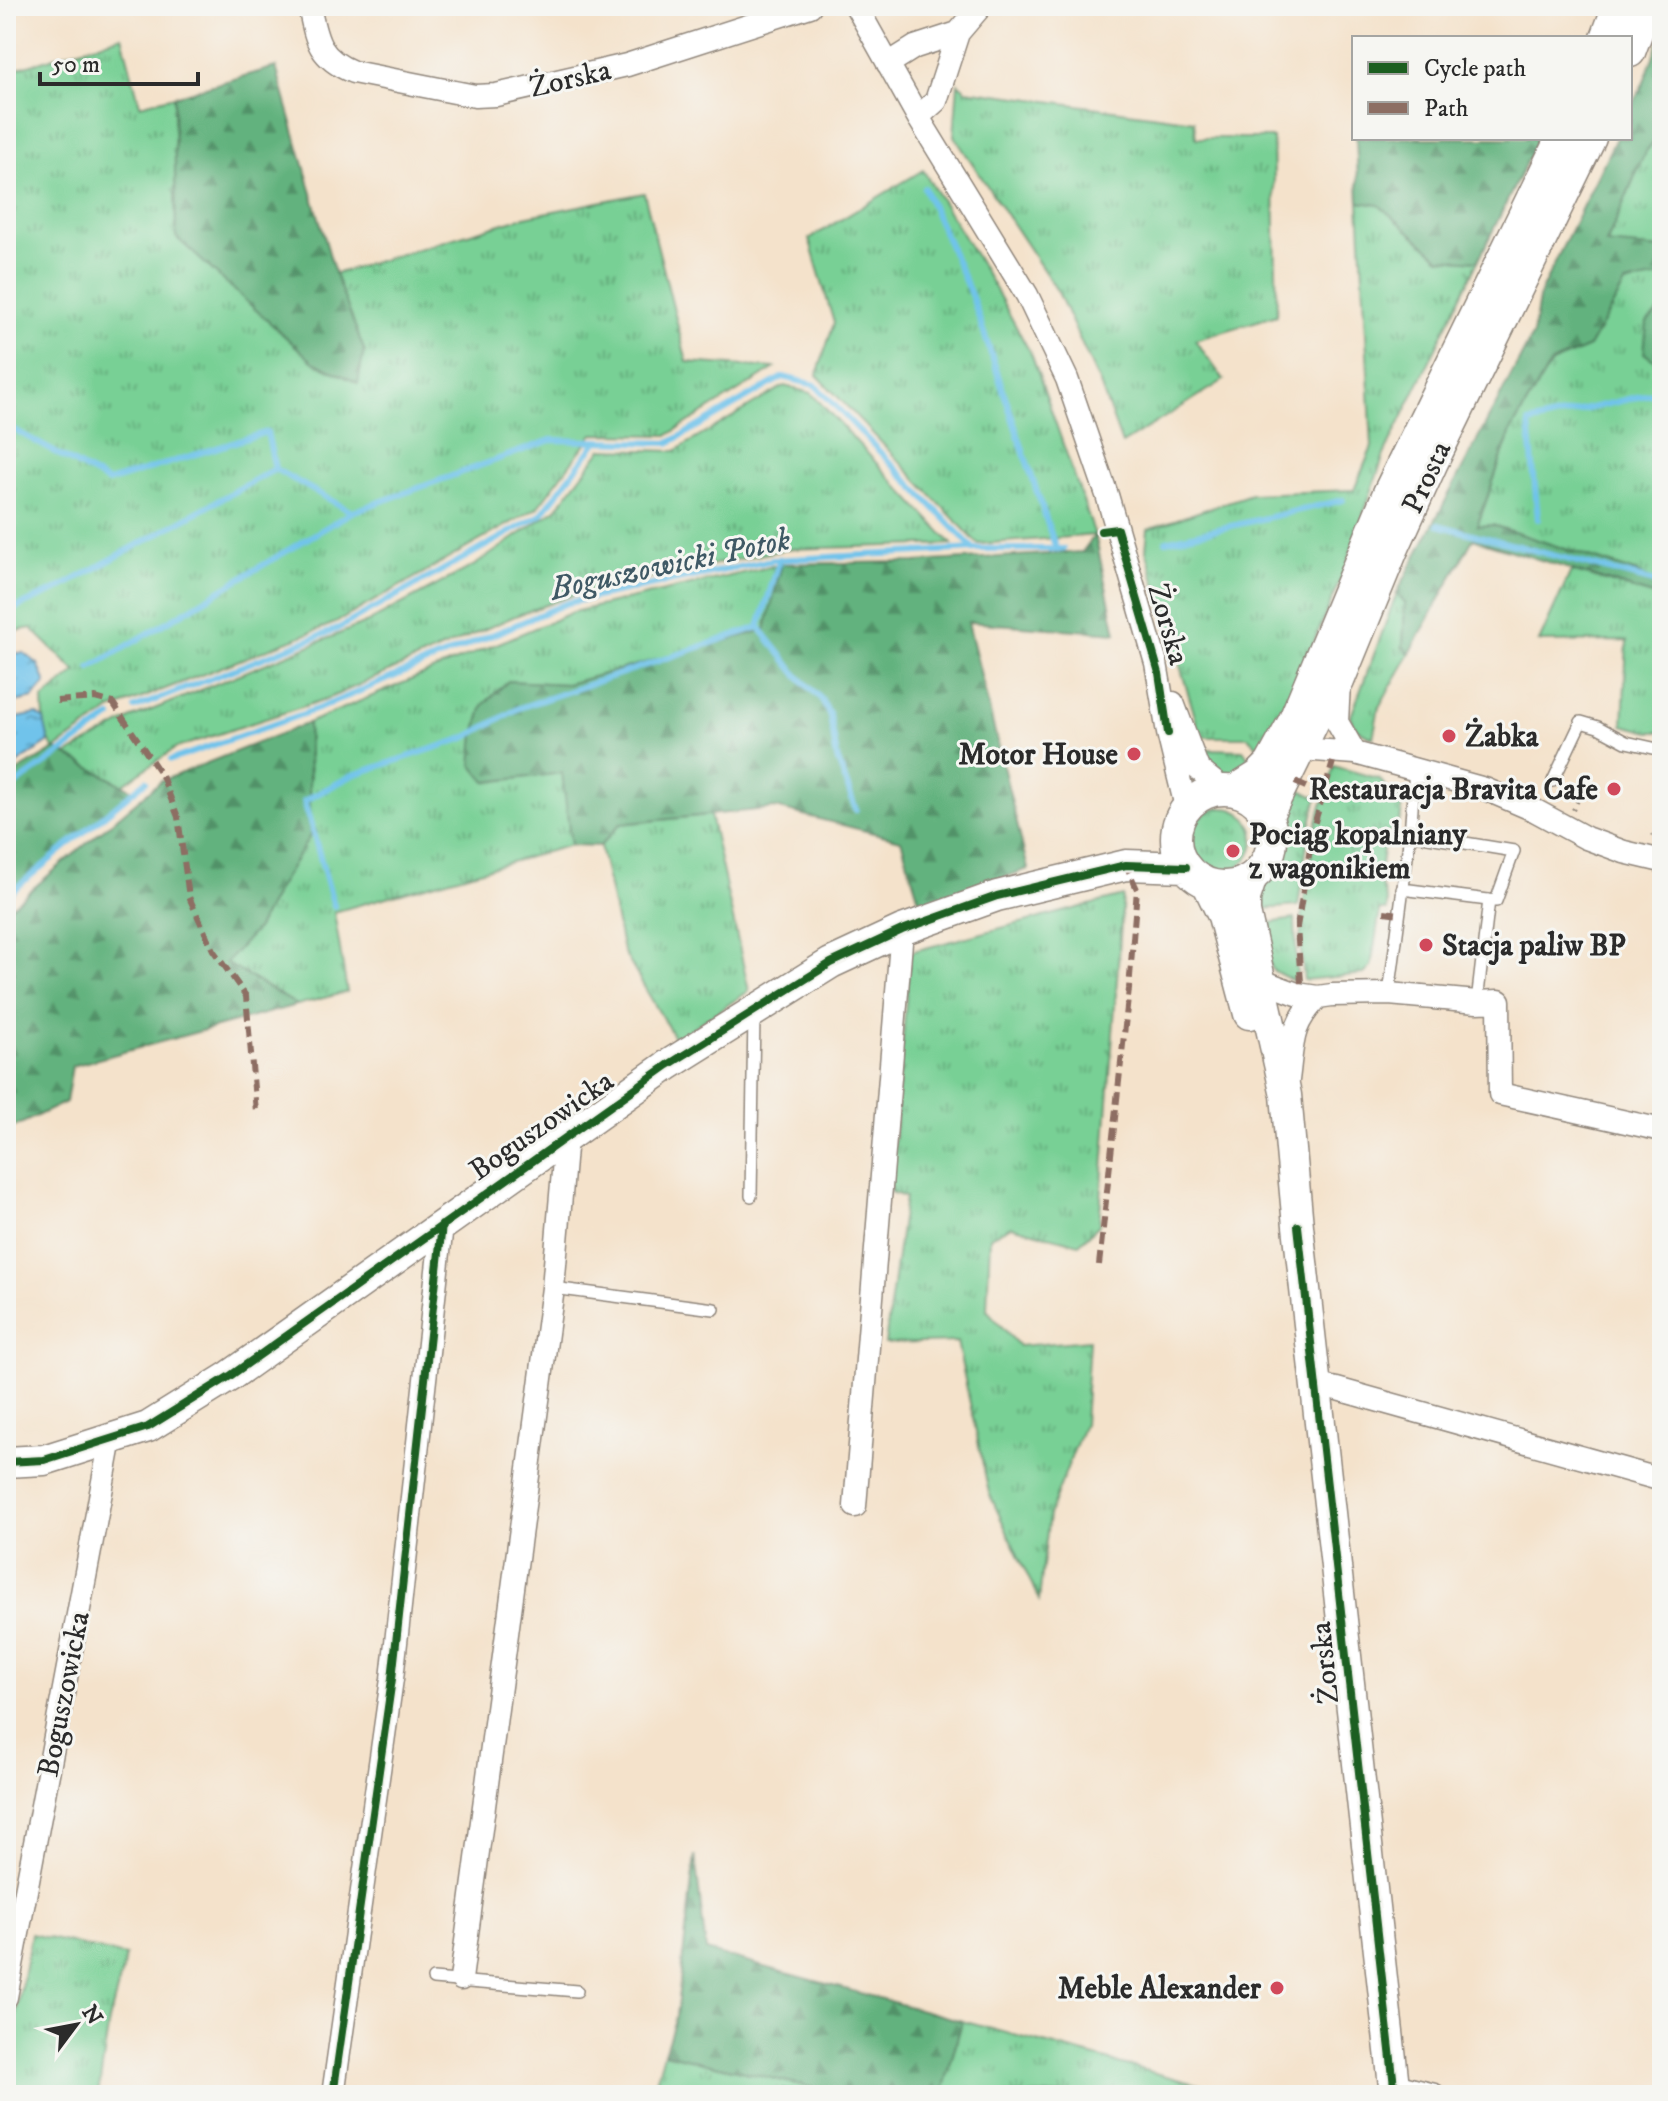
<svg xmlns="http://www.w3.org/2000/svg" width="1668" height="2101" viewBox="0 0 1668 2101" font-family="'IM FELL DW Pica',serif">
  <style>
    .grass { fill: url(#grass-tufts); stroke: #527e60; stroke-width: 2 }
    .forest { fill: url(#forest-firs); stroke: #466e54; stroke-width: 2 }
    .water { fill: url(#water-ripples); stroke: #4d778b; stroke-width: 2 }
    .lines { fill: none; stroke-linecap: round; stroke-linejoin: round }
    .stream { stroke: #6fc3eb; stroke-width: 6 }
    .lane-casing { stroke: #90867b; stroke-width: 14 }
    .street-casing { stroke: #90867b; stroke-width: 25 }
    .secondary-casing { stroke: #90867b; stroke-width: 33 }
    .path { stroke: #90867b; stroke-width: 4; stroke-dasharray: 2 6; stroke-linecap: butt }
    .lane { stroke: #fff; stroke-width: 11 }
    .street { stroke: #fff; stroke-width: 22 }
    .secondary { stroke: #fff; stroke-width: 30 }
    .quiet { stroke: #8d6e63; stroke-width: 6; stroke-dasharray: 12 6; stroke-linecap: butt }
    .cycleway-casing { stroke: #f6f6f2; stroke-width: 13 }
    .cycleway { stroke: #1b5e20; stroke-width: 8 }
    .poi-dot { fill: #d1495b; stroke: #f6f6f2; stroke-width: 3 }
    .labels { text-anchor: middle; stroke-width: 6; stroke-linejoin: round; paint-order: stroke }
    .street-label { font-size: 30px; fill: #2b2b2b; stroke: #f6f6f2 }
    .poi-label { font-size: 30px; font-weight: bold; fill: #2b2b2b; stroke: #f6f6f2; text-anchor: start }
    .water-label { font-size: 32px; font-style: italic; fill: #3f5965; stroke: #f6f6f2 }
  </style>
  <defs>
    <pattern id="grass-tufts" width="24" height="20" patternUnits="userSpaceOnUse" patternTransform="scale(2)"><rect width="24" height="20" fill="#78d095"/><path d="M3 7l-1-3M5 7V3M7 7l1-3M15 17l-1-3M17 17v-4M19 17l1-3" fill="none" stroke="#63a97a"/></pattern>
    <pattern id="forest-firs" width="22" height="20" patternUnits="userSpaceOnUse" patternTransform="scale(2)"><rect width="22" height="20" fill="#62b27e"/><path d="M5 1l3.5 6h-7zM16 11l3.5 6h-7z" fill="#519167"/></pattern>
    <pattern id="water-ripples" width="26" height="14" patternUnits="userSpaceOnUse" patternTransform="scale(2)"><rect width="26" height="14" fill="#6fc3eb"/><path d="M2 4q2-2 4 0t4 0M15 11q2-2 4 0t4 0" fill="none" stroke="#5b9fbf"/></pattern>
  </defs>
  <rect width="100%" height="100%" fill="#f6f6f2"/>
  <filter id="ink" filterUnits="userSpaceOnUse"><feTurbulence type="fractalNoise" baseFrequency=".0125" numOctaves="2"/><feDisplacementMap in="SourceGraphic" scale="16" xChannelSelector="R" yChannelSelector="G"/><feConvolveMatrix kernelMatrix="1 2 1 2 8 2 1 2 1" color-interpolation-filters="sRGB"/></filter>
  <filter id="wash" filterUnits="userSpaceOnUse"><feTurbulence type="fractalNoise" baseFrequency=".006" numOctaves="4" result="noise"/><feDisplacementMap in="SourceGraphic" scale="32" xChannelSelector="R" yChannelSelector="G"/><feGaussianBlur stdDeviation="1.8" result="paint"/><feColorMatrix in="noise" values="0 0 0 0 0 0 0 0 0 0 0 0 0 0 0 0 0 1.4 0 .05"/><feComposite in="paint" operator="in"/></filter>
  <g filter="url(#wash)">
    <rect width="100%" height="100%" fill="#f4e2cb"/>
    <!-- grass -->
    <path class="grass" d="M122 36 140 105 174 96 176 237 357 383 364 350 335 274 524 217 644 193 687 362 775 368 668 435 593 434 537 508 335 623 111 710 55 749C43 736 44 716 43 699L76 672 31 628 6 633V72Z
      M958 83 966 90 1194 121 1196 138H1273L1277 315 1195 340 1224 380 1122 444 1100 384 1058 292 954 136Z
      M1662 133V584L1629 570 1493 525 1477 527 1511 431 1551 363 1589 347 1625 284 1606 245 1645 152Z
      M923 170 995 288 1032 356 1095 535 978 544 817 375 834 323 809 239Z
      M1359 202 1379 205 1440 258 1478 261 1384 455 1344 571 1266 755 1248 737H1201L1146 550 1148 529 1251 494 1354 490 1372 447Z
      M784 386 811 393 952 544 788 549 582 592 515 616 329 698 176 748 122 785 66 755 132 718 368 622 475 565 556 509 602 449 675 451Z
      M782 564 765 630 567 684 508 681 487 782 563 773 571 845 334 912 347 992 297 1005 225 963 257 928 277 890 310 779 308 723 573 612Z
      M1571 571 1662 598 1661 732H1650L1623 725 1627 641 1539 642Z
      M1397 593 1405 603 1403 647 1410 653 1379 707 1373 738 1356 729 1351 716Z
      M1209 749 1243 750 1256 767 1224 779 1213 774 1198 751Z
      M1334 766 1380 779 1392 796 1401 795C1402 818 1404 820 1385 835L1379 879 1387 902V910H1380L1371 967 1364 974 1304 980 1300 942 1303 906 1317 821Z
      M1291 785 1317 798 1308 836 1298 906 1252 910 1253 891 1273 868 1279 854 1282 838 1279 811Z
      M1192 839a31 31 0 1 1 62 0a31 31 0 1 1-62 0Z
      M710 815 749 991 675 1039 623 951 600 846 620 824Z
      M1123 896 1099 1225 1079 1244 1011 1226 990 1237 987 1310 1019 1346 1089 1340 1084 1424 1049 1515 1039 1600 989 1493 957 1342 885 1344 905 1197 890 1192 910 952Z
      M1295 919 1297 983 1272 970 1256 925Z
      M31 1934 126 1956 109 2021 98 2095H6V2068Z
      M962 2021 1237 2095H942Z
      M664 2053 843 2095H652Z"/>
    <!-- forest -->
    <path class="forest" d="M1662 32V133L1645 152 1606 244 1662 249 1660 277 1625 284 1589 347 1551 363 1511 431 1477 526 1492 525 1629 570 1662 584V598L1473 539 1410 653 1403 647 1405 603 1397 593 1533 334 1540 293 1616 138H1630V109L1644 82Z
      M276 67 335 274 364 350 358 383 313 362 176 237 174 96Z
      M1356 138H1538L1478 261 1440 258 1379 205 1359 202Z
      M1662 309V366L1644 353 1647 322Z
      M1095 535 1116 633 968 622 1028 869 921 906 901 840 776 808 620 824 600 846 571 845 562 773 486 782 472 765 475 734 483 705 508 681 567 684 765 630 782 564 915 562 1082 552Z
      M308 723 310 836 277 890 257 928 226 963 297 1005 72 1066 66 1102 6 1131V911L161 781Z
      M55 749 134 791 6 896V778Z
      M695 1855 706 1951 962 2021 942 2095H843L664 2053 676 2016Z"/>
    <!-- water -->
    <path class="water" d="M6 653H24L38 664 46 683 33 698 6 704Z
      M37 714 44 720 49 742 6 771V720Z"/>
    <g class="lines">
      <!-- stream -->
      <path class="stream" d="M924 188 972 297 1056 549
        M6 425 108 482 267 432 275 469 352 512 551 440 669 443 783 377 815 385 974 549
        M1538 519 1529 423 1662 391
        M1438 525 1662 584
        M1166 541 1343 500
        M6 612 56 590 275 469
        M759 627 798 676 822 700 830 716 837 758 856 810
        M90 668 352 512
        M135 708 337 629 541 515 597 441
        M171 760 320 708 567 603 773 560 974 549H1063
        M6 791 111 717
        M6 896 146 781
        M334 906 304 801 353 775 465 738 519 708 759 627 780 559"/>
    </g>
  </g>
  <g filter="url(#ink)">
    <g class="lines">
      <!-- lane casing -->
      <g class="lane-casing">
        <path id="lane" d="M1553 781 1581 722 1598 727 1626 742 1662 750
          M1402 889 1496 901 1514 851 1410 834
          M1389 994 1410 834 1415 769
          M1477 1002 1489 900
          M751 1196 754 1016
          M553 1288 714 1309
          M433 1979 577 1991"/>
      </g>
      <!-- street casing -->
      <g class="street-casing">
        <path id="street" d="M309 6C316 39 318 58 353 72L475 96 496 95 627 65 810 6
          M856 6 918 117 1027 295 1067 379 1107 495 1156 663 1168 733 1186 807
          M888 64 915 47 958 33
          M918 117 936 101 958 33 981 6
          M1339 683 1337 722 1355 753
          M1173 703 1198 769 1223 789
          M1301 749 1355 753 1485 789 1536 811 1586 838 1624 852 1662 861
          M1262 981 1297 994 1318 997 1332 995 1389 994 1477 1002 1499 1001 1500 1094 1662 1130
          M1288 1080C1293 1042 1290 1026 1318 997
          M1316 1385 1337 1389 1662 1480
          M855 1506 902 930
          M461 1979 553 1288 566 1137
          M6 1997 111 1439
          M1394 2085 1434 2095
          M333 2095 392 1679 442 1225"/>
      </g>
      <!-- secondary casing -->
      <g class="secondary-casing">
        <path id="secondary" d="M1606 38 1618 6
          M1630 52 1647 6
          M1176 838a48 48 0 1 1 96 0a48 48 0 1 1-96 0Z
          M1234 791 1258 776 1270 764 1293 722 1388 493 1561 138
          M1267 817 1316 717 1339 681 1392 552 1433 462 1591 138
          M1252 877 1245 898V912L1286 1095 1298 1226 1395 2095
          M1207 883 1223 916 1249 1014
          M6 1462 44 1460 148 1427 230 1376 668 1065 831 963 902 930 997 896 1126 865 1186 867"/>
      </g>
      <!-- path -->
      <path class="path" d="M1573 810 1583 791
        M1653 836 1660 819"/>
      <!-- lane -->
      <use href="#lane" class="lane"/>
      <!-- street -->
      <use href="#street" class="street"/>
      <!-- secondary -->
      <use href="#secondary" class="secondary"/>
      <!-- quiet -->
      <path class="quiet" d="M57 701 95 698 113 703 162 776 178 817 189 897 213 950 246 996 256 1112
        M1295 782 1323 795
        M1393 787 1413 791
        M1384 912 1399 914
        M1301 983 1297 927 1314 825 1333 762
        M1099 1265 1129 989 1137 889 1126 865"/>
      <!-- cycleway casing -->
      <g class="cycleway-casing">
        <path id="cycleway" d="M1101 531 1117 529 1159 673 1168 733
          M1298 1226 1395 2095
          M6 1462 44 1460 148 1427 230 1376 668 1065 831 963 902 930 997 896 1126 865 1186 867
          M333 2095 392 1679 442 1225"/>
      </g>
      <!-- cycleway -->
      <use href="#cycleway" class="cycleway"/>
    </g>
  </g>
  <!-- markers -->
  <g class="poi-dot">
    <circle cx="1449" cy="736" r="8"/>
    <circle cx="1134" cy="754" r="8"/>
    <circle cx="1614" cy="789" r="8"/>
    <circle cx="1233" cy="851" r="8"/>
    <circle cx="1426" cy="945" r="8"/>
    <circle cx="1277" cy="1988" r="8"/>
  </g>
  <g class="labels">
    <!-- street labels -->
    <g class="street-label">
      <text transform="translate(570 78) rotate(-13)" y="10">Żorska</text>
      <text transform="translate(1426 477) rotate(-65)" y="10">Prosta</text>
      <text transform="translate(1169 624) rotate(74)" y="10">Żorska</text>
      <text transform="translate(541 1125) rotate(-35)" y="10">Boguszowicka</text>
      <text transform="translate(1324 1663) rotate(-96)" y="10">Żorska</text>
      <text transform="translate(63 1694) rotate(-79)" y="10">Boguszowicka</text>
    </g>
    <!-- poi labels -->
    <g class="poi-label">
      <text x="1465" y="746">Żabka</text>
      <text x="1118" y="764" text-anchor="end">Motor House</text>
      <text x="1598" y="799" text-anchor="end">Restauracja Bravita Cafe</text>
      <text x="1249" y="844">Pociąg kopalniany<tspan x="1249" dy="34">z wagonikiem</tspan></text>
      <text x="1442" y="955">Stacja paliw BP</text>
      <text x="1261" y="1998" text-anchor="end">Meble Alexander</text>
    </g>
    <!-- water labels -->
    <g class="water-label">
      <text transform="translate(670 563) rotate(-12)" y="11">Boguszowicki Potok</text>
    </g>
  </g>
  <!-- margin -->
  <rect width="1668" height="2101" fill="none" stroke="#f6f6f2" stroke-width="32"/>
  <!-- legend -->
  <rect x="1352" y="36" width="280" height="104" fill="#f6f6f2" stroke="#a5a5a2" stroke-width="2"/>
  <rect x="1368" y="62" width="40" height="12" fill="#1b5e20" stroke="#a5a5a2" stroke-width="2"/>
  <text x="1424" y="76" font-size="24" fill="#2b2b2b">Cycle path</text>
  <rect x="1368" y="102" width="40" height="12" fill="#8d6e63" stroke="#a5a5a2" stroke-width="2"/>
  <text x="1424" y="116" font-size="24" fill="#2b2b2b">Path</text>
  <!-- north arrow -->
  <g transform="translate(76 2025) rotate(58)" stroke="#f6f6f2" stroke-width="6" paint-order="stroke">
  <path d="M0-6L14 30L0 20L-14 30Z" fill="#2b2b2b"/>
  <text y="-12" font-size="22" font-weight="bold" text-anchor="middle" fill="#2b2b2b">N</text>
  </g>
  <!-- scale -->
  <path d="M40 72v12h158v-12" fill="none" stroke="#2b2b2b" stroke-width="4"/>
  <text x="52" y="72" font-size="24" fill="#2b2b2b" stroke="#f6f6f2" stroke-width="6" paint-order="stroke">50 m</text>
</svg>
